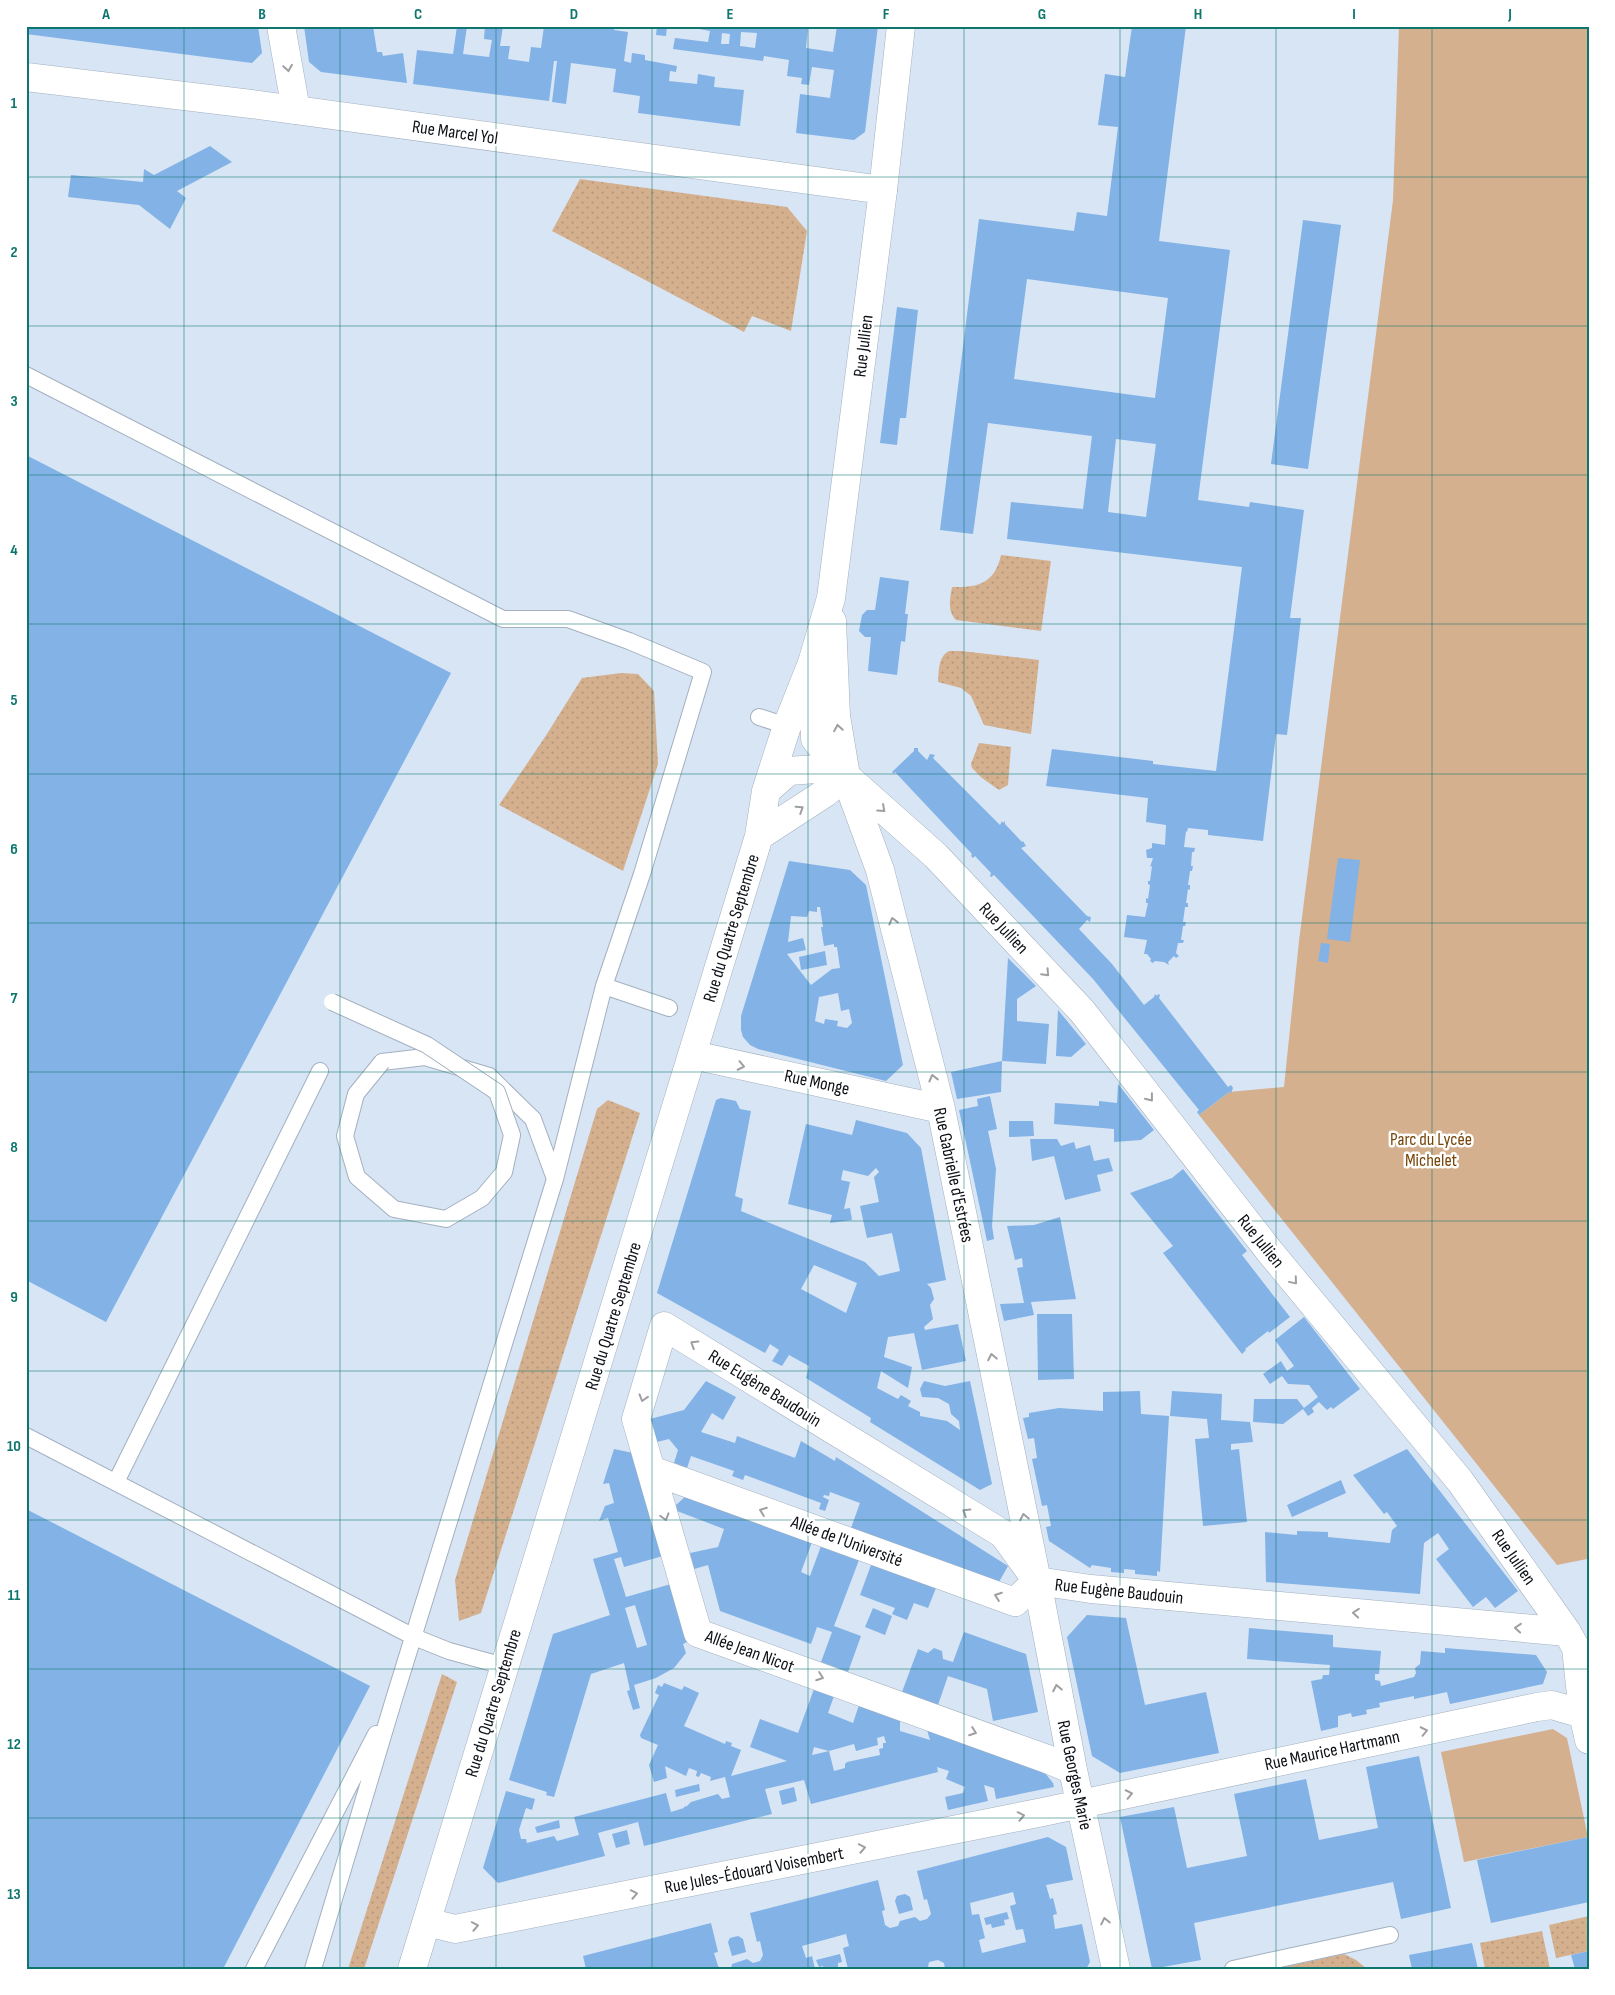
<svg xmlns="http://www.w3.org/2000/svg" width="1615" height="1995" viewBox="0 0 1615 1995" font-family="'Sofia Sans Condensed',sans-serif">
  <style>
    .grass { fill: url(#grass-dots) }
    .green { fill: #d5b08e }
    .building { fill: #82b2e6; fill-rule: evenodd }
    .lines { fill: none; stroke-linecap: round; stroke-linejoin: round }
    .service-casing { stroke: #a3b0bf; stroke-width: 18 }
    .minor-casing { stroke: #a3b0bf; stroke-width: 29 }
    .tertiary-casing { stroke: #a3b0bf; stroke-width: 29 }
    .service { stroke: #fff; stroke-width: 16 }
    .minor { stroke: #fff; stroke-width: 28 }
    .tertiary { stroke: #fff; stroke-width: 28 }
    .service-bridge-casing { stroke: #a3b0bf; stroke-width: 18; stroke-linecap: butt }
    .service-bridge { stroke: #fff; stroke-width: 16 }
    .oneway { stroke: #9e9fa1 }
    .grid { fill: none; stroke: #0f766e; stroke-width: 1; stroke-opacity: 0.55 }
    .labels { text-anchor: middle; stroke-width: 5; stroke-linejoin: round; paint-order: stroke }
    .street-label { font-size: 18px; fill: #0c1015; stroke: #fff }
    .park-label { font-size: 18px; fill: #774508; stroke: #fff }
    .neatline { fill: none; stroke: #0f766e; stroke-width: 2 }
    .grid-label { font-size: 16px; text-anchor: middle; font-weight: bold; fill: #0f766e }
  </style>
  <defs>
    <pattern id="grass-dots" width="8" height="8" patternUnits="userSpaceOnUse" patternTransform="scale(1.25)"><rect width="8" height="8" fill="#d5b08e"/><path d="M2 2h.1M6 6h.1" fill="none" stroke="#b6967a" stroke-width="1.8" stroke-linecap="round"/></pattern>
  </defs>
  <rect width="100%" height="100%" fill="#d8e5f5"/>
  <!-- grass -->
  <path class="grass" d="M580 179 787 207 807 231 791 331 752 316 744 332 552 231Z
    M1001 555 1051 561 1041 631 956 620C947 611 950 599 952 587 978 588 995 583 1001 555Z
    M949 651H961L1039 660 1031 734 984 725 971 696 961 688 938 682C939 670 938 657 949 651Z
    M621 673 638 674 654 691 658 764 623 871 499 805 545 737 582 678Z
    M979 743 1011 747 1008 785 999 790 982 778 972 768 971 764Z
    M608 1100 640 1113 481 1613 459 1621 455 1580 597 1109Z
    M442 1674 457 1682 364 1969H348Z
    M1589 1916V1951L1556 1958 1549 1925Z
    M1542 1931 1550 1969H1485L1480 1943Z
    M1344 1954 1356 1960 1367 1969H1275Z"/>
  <!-- green -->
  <path class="green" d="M1399 26H1589V1565L1587 1559 1557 1565 1199 1115 1229 1092 1284 1087 1299 941 1393 200Z
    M1553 1729 1567 1738 1588 1837 1464 1862 1441 1752Z"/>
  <!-- building -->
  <path class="building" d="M26 26H258L262 53 252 63 26 34Z
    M304 26H373L377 52H382L383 56 403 53 407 83 321 72 309 62Z
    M457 26H467L463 54 489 57 492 40 484 39 485 26H503L500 46H510L508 59 529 62 531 47 541 48 544 26H588L607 29V26H615L614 30 628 32 624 61 631 63 632 53 645 55V60L677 66 676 72 670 71 669 81 697 84 698 74 715 77 714 87 744 90 740 126 638 113 640 96 613 92 616 69 571 63 566 104 552 102 557 61H554L549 101 413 84 417 50 453 54Z
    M657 26H667L666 36 656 35Z
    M683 26H808L806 48 833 52 837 26H878L865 132 854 140 796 133 800 94 830 98 834 70 812 67 809 85 801 84 802 78 787 76 789 60 764 56 763 61 673 49 675 38 708 42 710 31ZM741 32 757 33 755 48 740 46ZM722 33 730 34 729 44H721Z
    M1132 26H1186L1159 241 1230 250 1198 500 1249 507 1250 502 1304 510 1290 618H1301L1287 735 1276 734 1263 841 1208 835V830L1188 828 1187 832 1186 831 1184 847 1195 848 1194 852H1192L1191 866H1193L1192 871H1190L1188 885H1190V890L1188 889 1186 903H1188V907H1185L1183 922H1186L1185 926H1183L1181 940H1184L1183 943H1178L1176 953 1179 956 1176 958 1174 956 1168 962 1169 965 1164 962 1155 961 1153 963 1150 961 1151 959 1147 954H1144L1147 940 1124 937 1127 915 1145 917 1148 903H1146V898L1148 899 1150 885 1148 884V881H1150L1152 866 1150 867 1153 858H1147L1146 850 1152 848V843L1165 845 1166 825 1146 822 1148 798 1046 786 1052 749 1153 761V764L1216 771 1242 567 1007 539 1011 502 1083 509 1092 436 988 423 973 534 940 530 979 219 1074 231 1077 212 1107 216 1118 127 1098 125 1105 74 1125 77ZM1027 279 1168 298 1155 398 1014 379ZM1116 439 1156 444 1146 517 1108 512Z
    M210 146 232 162 177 191 186 198 170 229 139 205 68 197 71 175 143 182 144 169 154 175Z
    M1303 220 1341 225 1308 469 1271 464Z
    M897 307 918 310 906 418H900L897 445 880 443Z
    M26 455 451 673 106 1322 26 1280Z
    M880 577 909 581 905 614H908L905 642 901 641 897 675 868 671 871 637H865L859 631 862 615 867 610H875Z
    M914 748H918V751L927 760 930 754 935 755 933 758 1000 825 1002 821 1003 823 1005 821V824L1022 842 1023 841 1026 846 1021 848 1087 916 1091 917 1090 922 1087 920 1079 929 1112 964 1144 1005 1154 997 1155 994 1157 996 1158 994 1160 995 1159 998 1228 1087 1231 1085 1233 1088 1231 1093 1229 1092 1199 1115 1197 1112 1199 1110 1093 979 994 875 991 877 990 876 991 873 975 856 973 858 971 856 972 854 895 772 894 774 892 772 914 751Z
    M1338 858 1360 860 1350 942 1327 939Z
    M789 861 850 870 866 885 903 1065 886 1081 758 1049 750 1045 743 1037 741 1030V1016ZM817 907H820L823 927H821L824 946 834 944V947H837L840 968 832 969 811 985 787 954 806 950 803 938 788 942 791 916 807 917 809 911 817 912ZM838 993 841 1011 849 1009 852 1023 847 1028 837 1026 838 1021 825 1019 824 1024 815 1021 819 997Z
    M1321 943 1330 944 1328 963 1318 961Z
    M825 951 827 965 801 970 799 957Z
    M1008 958 1036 986 1017 999V1021L1049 1024 1046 1064 1002 1061Z
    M1058 1010 1086 1044 1071 1057 1056 1056Z
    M1002 1061 1001 1092 957 1099 951 1072Z
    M1118 1084 1154 1130 1141 1140 1114 1142V1129L1054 1124 1055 1103 1099 1106V1101L1117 1103Z
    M990 1096 997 1129 988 1131 996 1169 992 1226 994 1239 987 1241 959 1110 978 1106 977 1099Z
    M721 1098 736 1101 740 1109 751 1111 735 1196 743 1199 741 1211 865 1262 879 1276 900 1271 892 1233 867 1238 860 1206 879 1202 874 1177 879 1172 876 1168 868 1176 843 1170 841 1180 850 1182 844 1209 850 1208 852 1220 830 1223 832 1215 788 1204 806 1124 852 1135 856 1120 907 1133 921 1148 946 1280 927 1284 931 1288 934 1299 930 1305 933 1319 924 1327 925 1330 958 1324 966 1361 922 1370 914 1333 888 1337 884 1357 912 1367 908 1388 881 1371 877 1388 898 1399 901 1395 911 1401 908 1406 920 1412V1416L947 1421 960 1430 959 1421 951 1414 949 1404 938 1398 922 1397 920 1389 924 1381 945 1386 970 1381 992 1484 980 1490 870 1422 871 1418 806 1378 809 1366 789 1355 782 1366 772 1361 779 1350 770 1344 765 1353 657 1293 716 1100ZM814 1265 857 1283 846 1313 801 1289Z
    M1009 1121H1033L1034 1136 1009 1137Z
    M1030 1139H1057L1061 1146 1074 1142 1076 1149 1090 1145 1094 1161 1109 1158 1113 1171 1097 1175 1101 1191 1065 1200 1054 1156 1032 1161Z
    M1183 1169 1247 1251 1242 1255 1290 1317 1269 1333 1268 1331 1245 1349 1246 1350 1242 1354 1163 1253 1173 1246 1130 1193 1172 1178Z
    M1060 1217 1076 1299 1031 1302 1034 1315 1004 1321 1000 1304 1024 1303 1017 1268 1023 1267 1022 1258 1015 1260 1007 1226 1034 1225Z
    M1037 1314H1072L1074 1379 1038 1380Z
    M1304 1317 1360 1389 1333 1409 1331 1407 1327 1410 1319 1402 1312 1408 1314 1412 1308 1416 1303 1409 1283 1424 1253 1422 1254 1399H1297L1304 1408 1318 1397 1309 1385 1288 1384 1282 1376 1270 1384 1263 1374 1281 1361 1287 1371 1294 1366 1275 1340Z
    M706 1381 736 1397 723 1420 712 1413 701 1432 735 1443 737 1436 795 1458 801 1441 835 1461 836 1457 1008 1566 999 1582 851 1528 860 1503 830 1492 829 1496 824 1495 823 1497 829 1500 825 1511 819 1509 821 1503 745 1475 743 1480 732 1476 734 1471 691 1456 687 1468 674 1463 678 1450 669 1439 657 1442 650 1419 684 1410Z
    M1140 1391 1141 1414 1169 1416 1160 1572 1157 1571V1576L1135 1574V1570L1124 1569V1573L1111 1572V1568L1092 1565 1090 1568 1049 1541 1046 1527 1051 1526 1047 1505 1042 1506 1032 1459 1037 1458 1034 1438 1028 1439 1023 1418 1029 1417V1413L1059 1408 1103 1411V1392Z
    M1172 1391 1222 1394 1221 1420 1250 1422 1253 1442 1231 1444V1450L1239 1449 1247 1522 1203 1526 1195 1439 1209 1438 1207 1419 1170 1416Z
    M614 1449 633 1453 663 1556 624 1567 621 1557 614 1559 626 1597 671 1584 687 1642 683 1644 686 1653 674 1668 656 1678 634 1685 640 1708 633 1710 627 1691 630 1690 624 1663 591 1674 554 1797 546 1795 547 1792 509 1780 553 1634 610 1615 593 1559 618 1552 608 1518 599 1521 605 1506 614 1503 609 1483 603 1484ZM635 1605 647 1645 637 1648 625 1608Z
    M1407 1449 1518 1591 1495 1608 1486 1597 1473 1607 1436 1559 1449 1549 1438 1533 1424 1543 1420 1594 1266 1582 1265 1532 1297 1535V1531L1328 1532V1537L1390 1543 1392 1530 1397 1526 1387 1512 1384 1514 1353 1475Z
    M1341 1480 1346 1493 1292 1517 1287 1505Z
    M686 1496 812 1542 801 1572 810 1576 821 1546 859 1560 834 1626 861 1636 848 1672 821 1662 832 1632 817 1627 811 1644 720 1611 708 1565 694 1569 690 1553 718 1547 724 1529 677 1511 676 1505Z
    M26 1509 370 1686 223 1969H26Z
    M871 1565 936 1588 928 1608 914 1603 907 1620 892 1614 895 1608 860 1595Z
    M873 1608 892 1616 885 1635 865 1627Z
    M1087 1615 1126 1618 1145 1705 1206 1692 1219 1753 1120 1773 1092 1756 1067 1637Z
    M1249 1628 1333 1635V1647L1381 1651 1379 1674H1375V1680L1380 1681 1381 1686 1414 1677 1416 1673 1415 1668 1420 1664 1421 1651 1445 1653V1648L1536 1655 1547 1672 1543 1684 1450 1704 1447 1692 1414 1699V1696L1379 1703 1380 1707 1366 1710 1367 1714 1352 1717 1351 1713 1338 1716V1727L1321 1731 1311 1681 1322 1679 1323 1675H1329L1330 1665 1247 1659Z
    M964 1632 1026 1654 1038 1712 993 1721 987 1689 948 1676 938 1705 902 1692 918 1649 928 1653 934 1648 942 1651 943 1659 953 1662Z
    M664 1683 682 1690 684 1686 699 1693 684 1726 725 1744 726 1741 732 1743 731 1746 741 1750 731 1776 787 1761 750 1747 760 1719 798 1733 814 1689 834 1696 828 1713 853 1723 859 1705 900 1721V1731L930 1740 927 1730 1045 1773 1053 1783 1054 1787 996 1799 994 1788 984 1785 988 1801 948 1810 945 1797 963 1793 965 1787 946 1779 949 1771 937 1767 938 1772 811 1804 804 1780 765 1789 772 1814 644 1846 638 1822 598 1833 605 1856 498 1883 483 1868 506 1791 535 1799 532 1810 526 1808 519 1830 521 1839H526L527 1843 554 1836 557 1841 579 1835 574 1817 666 1793 671 1812 684 1808V1807L687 1806 691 1802 718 1794 722 1799 730 1797 725 1777 710 1781 711 1777 701 1773 699 1777 696 1776 697 1771 689 1768 686 1776 665 1766 667 1778 654 1782 649 1765 658 1745 641 1738 640 1735 659 1695 655 1693 658 1685 662 1687ZM884 1736 886 1743H883V1748L879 1749 880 1755 847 1762 845 1764V1768L834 1771 829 1751 812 1755 814 1747 829 1751 854 1744 856 1751 878 1745 877 1738Z
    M1419 1756 1451 1908 1401 1919 1393 1882 1194 1923 1201 1960 1152 1969 1120 1817 1174 1807 1187 1868 1247 1856 1234 1794 1306 1779 1319 1840 1378 1828 1366 1767Z
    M699 1784 700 1791 676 1797 675 1790Z
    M794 1787 797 1801 782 1805 779 1791Z
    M559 1820 560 1828 537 1833 535 1827Z
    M627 1830 630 1844 616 1848 612 1834Z
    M1048 1837 1066 1847 1073 1880 1046 1885 1050 1899 1053 1898 1057 1914 1053 1915 1055 1929 1082 1924 1090 1962 1086 1969H945L944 1963 938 1960 929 1962 928 1967 919 1969H848L843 1948 849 1946 846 1934 802 1946 806 1958 812 1956 815 1969H731L732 1964 747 1959 753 1963 760 1961 763 1955 760 1941 757 1942 750 1913 878 1880 885 1910 882 1911 885 1925 890 1928 898 1926 900 1921 915 1917 920 1921 927 1919 931 1914 927 1899 924 1900 917 1871ZM1013 1892 1016 1904 1010 1906 1016 1930 1023 1929 1026 1942 982 1953 979 1940 985 1938 979 1914 972 1915 970 1903Z
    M1588 1837 1589 1902 1491 1923 1477 1860Z
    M905 1894 910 1897 913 1910 899 1914 895 1901 897 1896Z
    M1007 1912 1009 1919 1004 1920 1005 1925 992 1928 991 1924 986 1925 984 1918Z
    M711 1923 718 1952 714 1953 718 1966 721 1969H586L583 1956Z
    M738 1936 743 1939 746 1952 732 1956 728 1942 730 1938Z
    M1472 1943 1478 1969H1412L1409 1955Z
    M1589 1951V1969H1575L1571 1955Z
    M840 1954 842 1962 838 1963V1967L831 1969H824L823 1966 819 1967 816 1960Z"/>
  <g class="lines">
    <!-- service casing -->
    <g class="service-casing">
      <path id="service" d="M26 375 503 619H568L629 641 703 672 642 874 604 986 669 1008
        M759 717 787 726
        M555 1179 604 986
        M26 1436 414 1637 449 1651 504 1666
        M116 1482 320 1071
        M254 1969 376 1734
        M313 1969 394 1699 555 1179 533 1119 489 1076 425 1057 382 1062
        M1233 1969 1390 1935"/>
    </g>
    <!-- minor casing -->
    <g class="minor-casing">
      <path id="minor" d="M281 26 296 110
        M883 190 901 26
        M846 776 936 856 1082 1011 1270 1252 1460 1481 1567 1632 1576 1648 1583 1714 1589 1740
        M847 780 880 870 941 1109 1037 1581 1073 1770 1116 1969
        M693 1055 941 1109
        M651 1470 1015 1602 1037 1581
        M1073 1770 1047 1759 698 1633 636 1419 664 1326 1003 1534 1037 1581 1091 1589 1567 1632
        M427 1922 455 1929 1043 1812 1537 1707 1552 1705 1583 1714"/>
    </g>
    <!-- tertiary casing -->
    <g class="tertiary-casing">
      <path id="tertiary" d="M26 77 251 104 883 190 831 598 812 663 787 726 766 791 759 836 412 1969
        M832 621 836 716 846 776
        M813 674 815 739 846 776
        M766 791 789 771 816 769 846 776
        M759 836 825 793 846 776"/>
    </g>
    <!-- service -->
    <use href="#service" class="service"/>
    <!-- minor -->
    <use href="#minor" class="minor"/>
    <!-- tertiary -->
    <use href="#tertiary" class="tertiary"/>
    <!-- service-bridge casing -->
    <g class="service-bridge-casing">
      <path id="service-bridge" d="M332 1002 427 1045 497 1092 512 1135 504 1172 482 1198 446 1219 394 1209 357 1177 345 1136 356 1094 382 1062"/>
    </g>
    <!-- service-bridge -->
    <use href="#service-bridge" class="service-bridge"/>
  </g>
  <!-- one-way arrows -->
  <defs><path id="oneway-chevron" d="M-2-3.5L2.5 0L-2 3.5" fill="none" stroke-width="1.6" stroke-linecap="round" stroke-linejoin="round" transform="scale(1.25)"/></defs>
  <g class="oneway">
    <use href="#oneway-chevron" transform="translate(288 68) rotate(81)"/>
    <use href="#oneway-chevron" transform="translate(838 728) rotate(-99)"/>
    <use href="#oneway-chevron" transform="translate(800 809) rotate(-33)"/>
    <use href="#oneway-chevron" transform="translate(882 809) rotate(42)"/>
    <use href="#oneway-chevron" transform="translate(893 921) rotate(-104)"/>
    <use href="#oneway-chevron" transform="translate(1046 973) rotate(47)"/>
    <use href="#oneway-chevron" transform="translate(741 1066) rotate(12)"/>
    <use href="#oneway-chevron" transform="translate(933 1078) rotate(-104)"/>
    <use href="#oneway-chevron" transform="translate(1150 1098) rotate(52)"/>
    <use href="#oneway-chevron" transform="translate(1294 1281) rotate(50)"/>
    <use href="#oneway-chevron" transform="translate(694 1344) rotate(-148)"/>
    <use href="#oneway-chevron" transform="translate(992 1357) rotate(-101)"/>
    <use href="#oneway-chevron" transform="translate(643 1398) rotate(107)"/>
    <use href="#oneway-chevron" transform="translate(763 1511) rotate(-160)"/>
    <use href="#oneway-chevron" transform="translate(966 1512) rotate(-148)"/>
    <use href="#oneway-chevron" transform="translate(665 1517) rotate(74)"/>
    <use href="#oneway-chevron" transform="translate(1024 1517) rotate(-101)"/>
    <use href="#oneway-chevron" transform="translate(998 1596) rotate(-160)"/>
    <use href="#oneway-chevron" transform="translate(1356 1613) rotate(-175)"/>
    <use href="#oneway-chevron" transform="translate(1518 1628) rotate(-175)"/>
    <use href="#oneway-chevron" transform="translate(820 1677) rotate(20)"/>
    <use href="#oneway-chevron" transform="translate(1057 1688) rotate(-101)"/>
    <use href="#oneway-chevron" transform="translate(1424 1731) rotate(-12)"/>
    <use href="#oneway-chevron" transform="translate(973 1732) rotate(20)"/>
    <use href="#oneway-chevron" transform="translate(1129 1794) rotate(-12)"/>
    <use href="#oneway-chevron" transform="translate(1021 1816) rotate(-11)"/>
    <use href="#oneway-chevron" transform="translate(862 1848) rotate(-11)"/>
    <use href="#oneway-chevron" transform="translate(634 1894) rotate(-11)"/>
    <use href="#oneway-chevron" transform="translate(1105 1921) rotate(-102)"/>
    <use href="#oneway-chevron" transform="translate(475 1926) rotate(-11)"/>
  </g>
  <!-- grid -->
  <path class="grid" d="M184 26V1969M340 26V1969M496 26V1969M652 26V1969M808 26V1969M964 26V1969M1120 26V1969M1276 26V1969M1432 26V1969M26 177H1589M26 326H1589M26 475H1589M26 624H1589M26 774H1589M26 923H1589M26 1072H1589M26 1221H1589M26 1371H1589M26 1520H1589M26 1669H1589M26 1818H1589"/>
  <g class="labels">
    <!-- street labels -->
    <g class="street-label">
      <text transform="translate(455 132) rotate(8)" y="6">Rue Marcel Yol</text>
      <text transform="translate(863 346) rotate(-83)" y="6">Rue Jullien</text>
      <text transform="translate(731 928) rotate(-73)" y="6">Rue du Quatre Septembre</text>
      <text transform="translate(1004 928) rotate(47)" y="6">Rue Jullien</text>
      <text transform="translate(817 1082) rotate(12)" y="6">Rue Monge</text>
      <text transform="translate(954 1175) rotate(78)" y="6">Rue Gabrielle d'Estrées</text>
      <text transform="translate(1261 1241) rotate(51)" y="6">Rue Jullien</text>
      <text transform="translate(613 1316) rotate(-73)" y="6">Rue du Quatre Septembre</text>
      <text transform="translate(765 1388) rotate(32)" y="6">Rue Eugène Baudouin</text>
      <text transform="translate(847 1541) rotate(20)" y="6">Allée de l'Université</text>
      <text transform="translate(1514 1557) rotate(55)" y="6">Rue Jullien</text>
      <text transform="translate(1119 1591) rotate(6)" y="6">Rue Eugène Baudouin</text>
      <text transform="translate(750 1651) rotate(20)" y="6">Allée Jean Nicot</text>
      <text transform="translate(493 1703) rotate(-73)" y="6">Rue du Quatre Septembre</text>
      <text transform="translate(1332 1750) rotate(-12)" y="6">Rue Maurice Hartmann</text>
      <text transform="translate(1075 1775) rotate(78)" y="6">Rue Georges Marie</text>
      <text transform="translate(754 1870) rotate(-11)" y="6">Rue Jules-Édouard Voisembert</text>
    </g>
    <!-- park labels -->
    <g class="park-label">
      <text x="1431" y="1145">Parc du Lycée<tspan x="1431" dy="21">Michelet</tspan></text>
    </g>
  </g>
  <!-- border -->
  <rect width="1615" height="1995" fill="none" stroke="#ffffff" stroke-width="55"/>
  <rect x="28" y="28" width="1560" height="1940" class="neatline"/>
  <g class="grid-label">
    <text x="106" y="19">A</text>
    <text x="262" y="19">B</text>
    <text x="418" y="19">C</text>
    <text x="574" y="19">D</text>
    <text x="730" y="19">E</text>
    <text x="886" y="19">F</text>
    <text x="1042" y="19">G</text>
    <text x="1198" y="19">H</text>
    <text x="1354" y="19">I</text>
    <text x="1510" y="19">J</text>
    <text x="14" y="108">1</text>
    <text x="14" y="257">2</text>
    <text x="14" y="406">3</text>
    <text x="14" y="555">4</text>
    <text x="14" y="705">5</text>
    <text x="14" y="854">6</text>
    <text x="14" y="1003">7</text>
    <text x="14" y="1152">8</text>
    <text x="14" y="1302">9</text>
    <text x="14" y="1451">10</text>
    <text x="14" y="1600">11</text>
    <text x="14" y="1749">12</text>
    <text x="14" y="1899">13</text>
  </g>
</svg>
